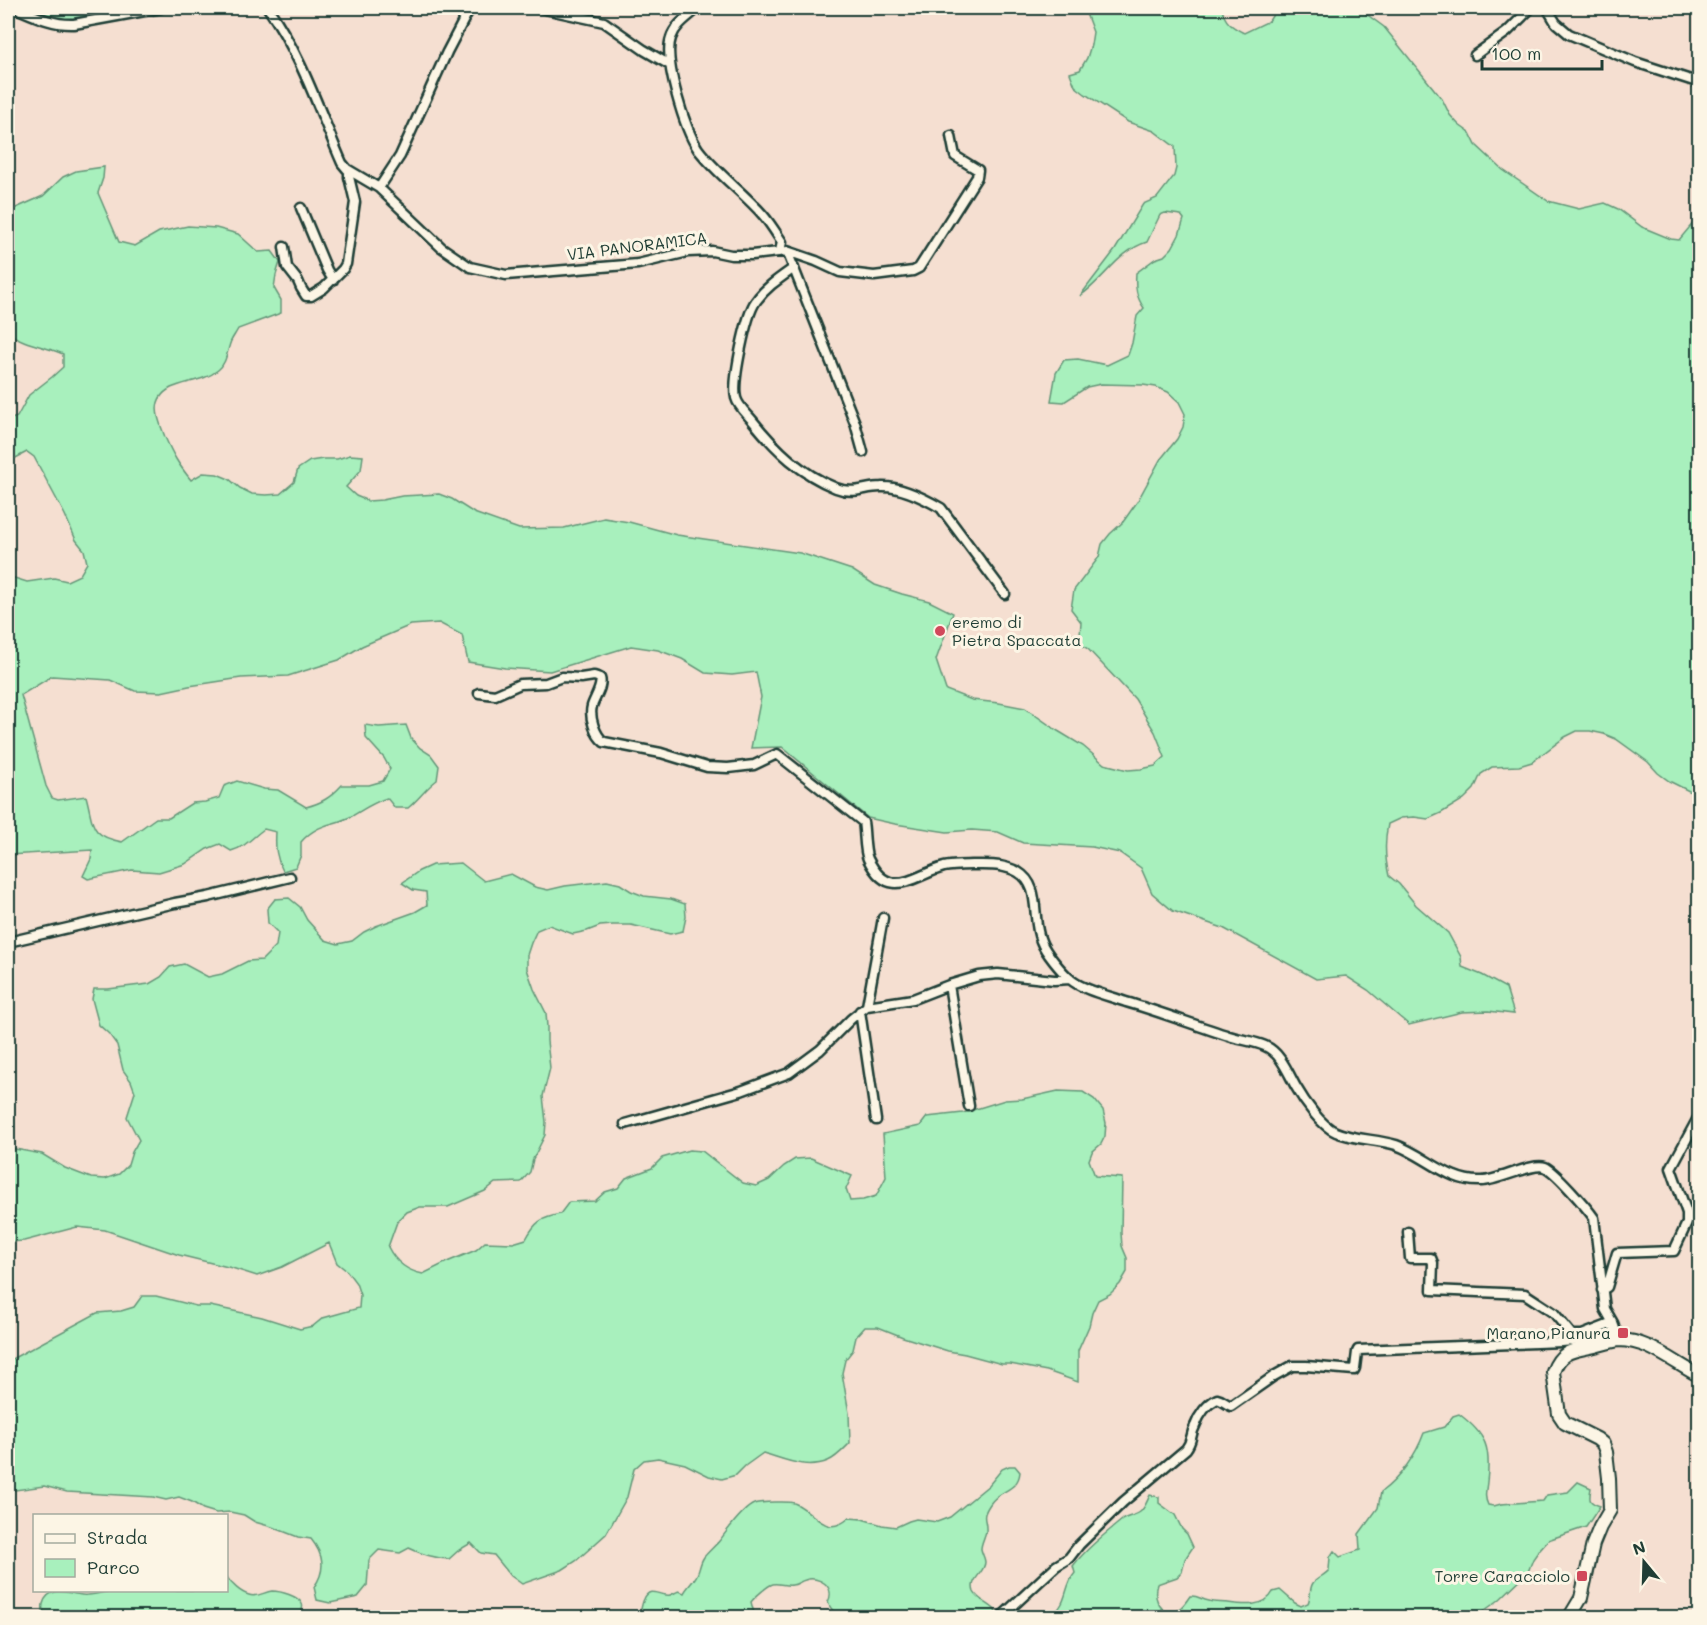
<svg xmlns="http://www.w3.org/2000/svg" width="1707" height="1625" viewBox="0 0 1707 1625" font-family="Mali,sans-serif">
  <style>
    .green { fill: #a8f0bd; stroke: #649678; stroke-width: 1.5 }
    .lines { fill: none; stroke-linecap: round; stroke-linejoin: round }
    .street-casing { stroke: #1f3d34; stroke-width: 13 }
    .secondary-casing { stroke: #1f3d34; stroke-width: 16 }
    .street { stroke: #fcf5e5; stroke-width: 8 }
    .secondary { stroke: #fcf5e5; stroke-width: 12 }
    .poi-dot { fill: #d1495b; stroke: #fcf5e5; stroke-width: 2 }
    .labels { text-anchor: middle; stroke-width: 6; stroke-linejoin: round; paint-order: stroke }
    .street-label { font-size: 16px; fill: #1f3d34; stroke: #fcf5e5 }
    .poi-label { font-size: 16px; fill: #1f3d34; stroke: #fcf5e5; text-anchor: end }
  </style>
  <rect width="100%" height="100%" fill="#f5dfd1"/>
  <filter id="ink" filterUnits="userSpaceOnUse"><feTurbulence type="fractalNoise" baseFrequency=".0167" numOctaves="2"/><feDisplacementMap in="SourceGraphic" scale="12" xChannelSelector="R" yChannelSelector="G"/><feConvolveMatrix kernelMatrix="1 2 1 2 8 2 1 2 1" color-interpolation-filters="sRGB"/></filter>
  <g filter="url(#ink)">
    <!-- green -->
    <path class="green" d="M26 8H149L72 22 39 16Z
      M1084 8H1222C1224 22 1232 27 1244 33L1269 21 1277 8H1358L1384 27 1442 99 1450 115 1459 125 1470 133 1476 145 1503 170 1548 201 1579 209 1605 203 1618 209 1642 227 1671 239 1679 240 1699 216V796L1669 781 1658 773 1648 762 1616 739 1604 734 1590 731H1577L1565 737 1532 762 1519 766 1492 767 1481 774 1474 789 1464 799 1441 813 1428 819 1414 817 1401 818 1388 824C1384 842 1385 859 1389 876L1399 884 1416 905 1448 933 1461 957 1462 967 1482 975 1506 988 1514 1014 1488 1011 1462 1012 1409 1025 1368 990 1346 976 1316 979 1223 928 1173 911 1152 893 1141 868 1120 853 1092 847 1023 843 998 832 972 830 947 832 895 824 868 818 782 747 751 748 761 697 756 672 732 675 705 673 682 659 658 650 631 646 550 671 505 668 468 662 462 635 439 623 411 625 362 646 339 660 288 676 241 678 189 686 161 692 135 691 110 680 52 676 21 695 46 786 52 798 58 800 86 796C94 825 89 836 122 842L156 818H169L192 803 205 802 219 798 224 786 237 781 264 789 278 790 306 807C322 803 331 797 342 785H369L383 781 390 769 384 758 366 738 365 725 379 727 406 725 411 738 420 748 431 755 439 766 437 780C426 788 419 799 408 808H395L387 798C374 802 364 809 352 816 333 826 317 823 301 842V855L296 867 283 871C276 858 275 847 276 832L264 829C250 839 247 846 231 851L220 844 207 849 185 864 159 872 132 870 88 879 83 876 91 859 92 850 8 855V576L27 582 54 578 67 581 80 575 87 563 84 550 76 540 65 515 34 457 27 452 8 462V420L17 417 29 395 52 377 63 367V354C45 346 24 345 8 332V213L16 208 43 196 63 177 76 171 104 167 103 178 98 193 119 242 135 246 159 232 188 226 216 228 238 234 258 252 272 251 280 262 276 275 274 288 281 300V313L238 329C236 333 233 337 231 341 227 350 227 363 218 370 205 381 186 381 171 388 149 400 158 419 165 437 173 455 178 464 191 480L203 473 217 474 229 479 240 488 252 494 266 495 280 494 294 482 298 469 310 461 323 459H337L350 455 363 456 361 470 346 487 356 496 368 501 382 500 402 496 439 494 452 499 474 513 519 529 564 528 604 518 629 522 677 535 800 553 852 570 875 585 902 594 929 601 953 613 936 660 946 690 972 700 999 703 1025 708 1058 731 1083 746 1104 764 1128 770 1141 769 1155 766 1165 757 1155 732 1135 699 1088 649 1065 634 1080 635 1081 622 1071 609 1074 590 1099 557 1102 544 1110 534 1123 522 1137 502 1160 460 1177 439 1183 427 1185 414 1179 402 1168 392 1156 387 1143 385 1101 384 1087 387 1064 402 1051 401 1056 373 1064 360 1078 359 1107 365 1128 355 1132 343 1137 316 1144 308C1136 297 1135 287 1136 273L1155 259 1164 256 1172 248 1179 235 1184 219 1181 215 1165 213 1160 215 1147 242C1118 251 1104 280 1080 296L1115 250 1143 204 1157 198 1174 176 1176 168 1175 147 1154 131 1128 122 1085 94 1075 86 1070 73 1080 70 1087 58 1091 45 1093 32Z
      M461 863 484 881 511 874 535 887 548 890 565 886 607 881 620 884 631 891 644 896 671 899 685 904 686 917 683 931 670 934 631 925H613L600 926 587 931 573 934 549 925 537 930 531 943 527 955V969L534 989 546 1013 547 1027V1041L550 1068 543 1096 546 1122 545 1135 533 1159 530 1172 521 1182 495 1183 485 1191 448 1207H420L407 1212 397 1222 388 1247C395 1261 407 1271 423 1274L447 1262 476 1250 485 1242 513 1243 526 1239C535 1222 541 1218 560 1214L569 1202 595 1201 605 1192 618 1188 626 1178 652 1168 662 1158 689 1150 702 1151 743 1183 756 1186 769 1180 784 1166 795 1159 811 1158 852 1176 846 1189 850 1201 863 1200 876 1196 886 1177 883 1134 920 1126 927 1117 963 1113 1005 1100 1022 1099 1058 1091 1083 1092 1094 1099 1103 1110 1106 1123 1105 1136 1101 1144 1092 1152 1089 1160 1095 1176 1122 1178 1121 1233 1122 1246 1127 1258V1272L1120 1284 1110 1294 1098 1300 1092 1313 1089 1326 1078 1351V1382L1047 1371 1010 1364H1002L965 1354 948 1351 903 1337 878 1327H865L856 1337 853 1350 845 1360 842 1373 849 1413 850 1443C844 1449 836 1458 828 1461 806 1470 784 1459 763 1453L745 1466 736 1475 722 1479 709 1476 685 1464 658 1458 644 1460 634 1469 627 1497 606 1534 576 1561 562 1570 522 1584 511 1576 494 1555 481 1553 471 1543 459 1550 449 1559C434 1558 423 1555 409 1548L400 1553 379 1550 369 1560 367 1586 358 1597 330 1603 317 1600 314 1587C326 1570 324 1555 311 1539L298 1537 272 1527 255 1522 244 1515 230 1512 216 1513 203 1509 192 1502 179 1497 166 1500 153 1497 67 1492 44 1486 8 1491V1361L97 1313 121 1311 134 1307 142 1296H156L196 1306H210L262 1317 300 1329 313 1326 323 1318 359 1308 360 1295 356 1283 347 1271 337 1263 329 1243 282 1267 257 1276 232 1268 179 1255 105 1230 77 1227 24 1241 8 1242V1144L15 1149 42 1154 65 1168 91 1178 105 1179 119 1174 128 1165 132 1152 139 1140 127 1117 135 1092 131 1081 123 1070 117 1045 109 1034 99 1025 92 999 94 989H108L149 984 161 977 170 967 184 964 208 977 222 974 248 961 262 960 276 946 278 933 268 923 267 909 275 899 289 898 300 907 307 920 325 940 338 944 352 941 364 932 376 926 415 912 427 905 426 892 413 890 402 883 419 871 432 865Z
      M1459 1414C1487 1435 1491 1448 1487 1482 1486 1491 1484 1497 1488 1505L1494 1506 1501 1504 1543 1501 1547 1495 1568 1492 1578 1482 1591 1488C1589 1500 1588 1502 1600 1506L1586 1527 1548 1540 1540 1549 1533 1559 1528 1572 1499 1600 1475 1617H1024C1033 1613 1042 1618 1052 1614 1068 1605 1064 1585 1075 1573L1073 1566C1087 1548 1105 1534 1122 1520 1127 1516 1135 1516 1140 1512 1145 1508 1147 1501 1150 1495L1159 1497V1503L1175 1515 1182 1529 1187 1534 1193 1547 1185 1559 1182 1572 1177 1577 1157 1584C1153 1597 1158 1608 1170 1614 1180 1610 1184 1605 1190 1596 1198 1595 1201 1600 1209 1601 1215 1603 1222 1602 1228 1603 1243 1605 1265 1608 1273 1592L1280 1590 1295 1603 1301 1606 1308 1603C1311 1597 1309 1589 1313 1583 1317 1578 1325 1575 1329 1570L1330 1557 1334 1551 1340 1557 1360 1550 1359 1534 1378 1508 1381 1492C1400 1478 1416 1455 1424 1433L1444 1427 1453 1416Z
      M1009 1466H1015L1020 1472C1018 1492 999 1489 990 1504 980 1519 987 1518 986 1531 985 1537 981 1543 981 1549 982 1554 985 1558 985 1562 985 1573 969 1579 974 1592 978 1600 990 1604 995 1610L997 1616 994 1617 848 1618C839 1616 831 1612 828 1602 836 1587 819 1575 805 1580 800 1581 797 1585 792 1585 786 1586 779 1583 773 1584 768 1585 754 1598 751 1602L755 1617 639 1618C641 1612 641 1605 644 1599 650 1585 660 1597 670 1595 671 1595 678 1591 679 1591L684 1593C687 1587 692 1583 695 1578 700 1572 699 1564 704 1557 709 1551 715 1546 720 1540 727 1531 743 1508 754 1504 759 1502 790 1501 794 1503 816 1512 825 1539 849 1518L862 1519 882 1525 896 1527 909 1521 916 1519 937 1522 950 1517 989 1485 1002 1469Z
      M227 1577C231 1584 241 1593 249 1595 257 1598 264 1592 272 1591 280 1591 299 1596 302 1604 304 1608 301 1613 299 1617L116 1618 108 1613 94 1617 47 1618C43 1613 42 1610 43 1604 48 1585 68 1593 82 1595 90 1596 98 1593 106 1592L108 1590H226Z"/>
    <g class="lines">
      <!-- street casing -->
      <g class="street-casing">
        <path id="street" d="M16 8C35 16 53 25 74 24L161 8
          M268 8C301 55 319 110 342 163L347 169 379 188 441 247 470 267 506 275 638 264 688 252 712 251 731 255H752L787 251 816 261 840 272 874 276 913 271 919 268 977 177 978 170 955 156 951 136
          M540 8 604 22 644 50 670 65
          M698 8C688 17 675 25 671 38 663 60 685 130 698 149 717 174 743 192 763 215 770 223 776 233 782 242L780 251
          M1547 8 1556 23 1569 34 1635 62 1700 83
          M1475 55 1507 32 1531 8
          M379 188 400 156 447 52 470 8
          M301 208 327 270 333 280
          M284 247 287 267 298 281 301 288 306 296H311L324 288 343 269 346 264 355 202 349 177V171
          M787 251 855 423 863 452
          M794 268C780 278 766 287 756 301 746 314 732 382 736 398 738 406 747 414 752 420 776 450 801 474 836 488 854 495 864 487 881 487 901 486 924 498 941 508L1005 594
          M479 693 495 695 520 684 546 683 562 677 581 678 594 676 600 678C603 686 595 697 592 706 589 717 595 735 604 742L661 753 707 767 728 768 754 765 777 754 863 822C865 832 864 851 868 859 889 902 913 876 944 867 952 865 991 864 1000 866 1005 867 1013 869 1018 872 1042 886 1031 919 1041 941 1045 952 1061 971 1070 979 1082 990 1110 996 1126 1002 1161 1012 1194 1025 1229 1036 1241 1040 1254 1041 1265 1046 1281 1053 1288 1073 1296 1087 1304 1101 1321 1126 1336 1132 1355 1140 1376 1139 1396 1145 1425 1155 1449 1183 1482 1181 1498 1181 1533 1162 1545 1167 1555 1171 1587 1208 1594 1218L1605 1309 1613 1323 1619 1340
          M8 942 175 903 208 897 290 877
          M949 985 969 1106
          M867 1006 883 918
          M860 1011 876 1120
          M625 1124 741 1091 789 1073 820 1050 851 1019 867 1006 913 999 949 985 979 976 998 974 1054 980 1070 979
          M1408 1232 1410 1258H1431L1433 1263 1432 1290 1525 1294 1554 1313 1572 1335H1582L1613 1323
          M1602 1290 1607 1287 1617 1253 1674 1251 1687 1223V1213L1671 1168 1698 1118 1700 1119
          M1000 1618 1056 1566 1069 1558 1079 1545 1123 1502 1186 1449C1193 1440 1190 1435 1195 1426 1199 1415 1207 1404 1217 1399 1223 1400 1225 1404 1231 1406L1274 1376 1292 1366H1306L1354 1370 1355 1368 1357 1352 1358 1350 1562 1342 1604 1338 1610 1340"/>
      </g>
      <!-- secondary casing -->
      <g class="secondary-casing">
        <path id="secondary" d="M1569 1618 1581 1598 1593 1544 1600 1527 1610 1510 1609 1478 1606 1452 1603 1444 1597 1439 1565 1423 1559 1414 1553 1372C1561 1349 1575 1351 1595 1346 1603 1344 1611 1341 1619 1340 1649 1340 1674 1363 1700 1376"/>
      </g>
      <!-- street -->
      <use href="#street" class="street"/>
      <!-- secondary -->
      <use href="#secondary" class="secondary"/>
    </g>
  </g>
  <!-- markers -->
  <g class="poi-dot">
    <circle cx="940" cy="631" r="6"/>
    <rect x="1617" y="1327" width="12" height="12" rx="3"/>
    <rect x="1576" y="1570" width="12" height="12" rx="3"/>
  </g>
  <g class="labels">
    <!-- street labels -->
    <g class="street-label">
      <text transform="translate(637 246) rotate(-7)" y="6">VIA PANORAMICA</text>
    </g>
    <!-- poi labels -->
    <g class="poi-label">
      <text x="952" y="628" text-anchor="start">eremo di<tspan x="952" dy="18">Pietra Spaccata</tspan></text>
      <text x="1611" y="1339">Marano Pianura</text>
      <text x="1570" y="1582">Torre Caracciolo</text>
    </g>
  </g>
  <!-- margin -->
  <rect width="1707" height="1625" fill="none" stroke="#fcf5e5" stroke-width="30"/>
  <rect x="15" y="15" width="1677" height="1595" fill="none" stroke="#1f3d34" stroke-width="2" filter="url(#ink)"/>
  <!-- legend -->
  <rect x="33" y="1514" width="195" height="78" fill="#fcf5e5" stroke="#a4ab9e" stroke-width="1.5"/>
  <rect x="45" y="1534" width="30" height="9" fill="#fcf5e5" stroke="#a4ab9e" stroke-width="1.5"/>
  <text x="87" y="1544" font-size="18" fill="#1f3d34">Strada</text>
  <rect x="45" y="1559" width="30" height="18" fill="#a8f0bd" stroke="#a4ab9e" stroke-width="1.5"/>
  <text x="87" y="1574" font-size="18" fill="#1f3d34">Parco</text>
  <!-- north arrow -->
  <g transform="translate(1644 1562) rotate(341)" stroke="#fcf5e5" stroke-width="4.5" paint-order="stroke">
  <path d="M0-4.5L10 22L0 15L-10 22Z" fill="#1f3d34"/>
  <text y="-9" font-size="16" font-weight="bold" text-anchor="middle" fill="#1f3d34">N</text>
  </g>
  <!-- scale -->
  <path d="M1482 60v9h120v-9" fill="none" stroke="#1f3d34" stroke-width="3"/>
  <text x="1491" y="60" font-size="18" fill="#1f3d34" stroke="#fcf5e5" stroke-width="4.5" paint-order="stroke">100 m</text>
</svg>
